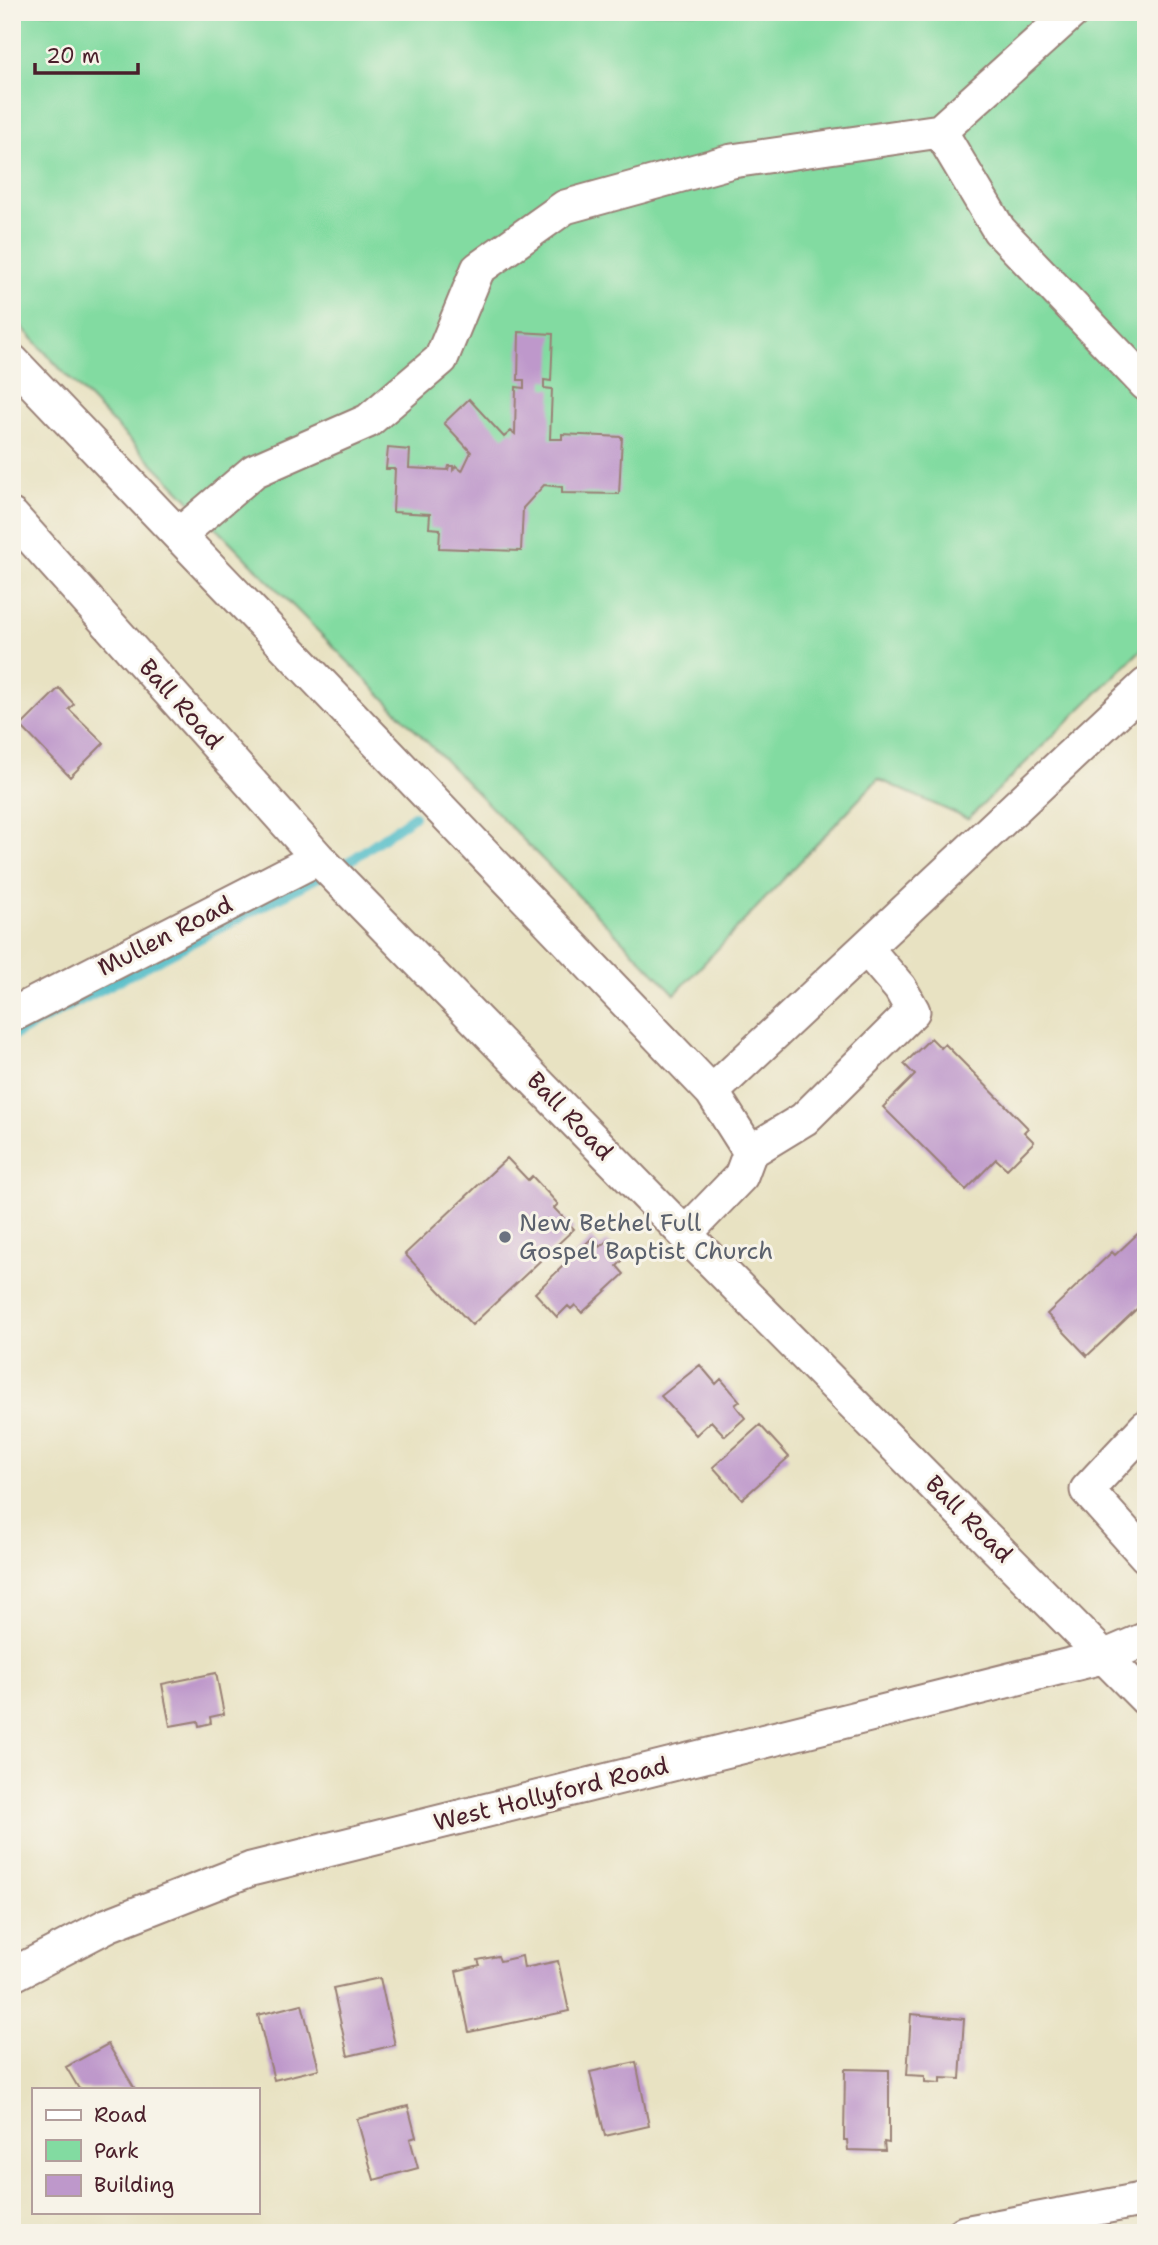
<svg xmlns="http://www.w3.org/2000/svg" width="1158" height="2245" viewBox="0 0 1158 2245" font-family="'Shantell Sans',sans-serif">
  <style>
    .green { fill: #82dba1; stroke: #667d66; stroke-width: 2 }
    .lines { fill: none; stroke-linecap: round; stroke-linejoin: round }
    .stream { stroke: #4ebbc7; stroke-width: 10 }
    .building { fill: #be98cb }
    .minor-casing { stroke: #998076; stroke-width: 37 }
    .minor { stroke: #fff; stroke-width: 33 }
    .worship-dot { fill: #6b7280; stroke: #f7f3e8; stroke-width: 2.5 }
    .labels { text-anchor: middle; stroke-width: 6; stroke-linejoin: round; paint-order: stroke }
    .street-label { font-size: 24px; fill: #4a1f2b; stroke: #f7f3e8 }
    .worship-label { font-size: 24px; fill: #5b616d; stroke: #f7f3e8; text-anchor: start }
  </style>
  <rect width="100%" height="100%" fill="#f7f3e8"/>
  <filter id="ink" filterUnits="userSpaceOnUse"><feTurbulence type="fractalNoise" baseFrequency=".0143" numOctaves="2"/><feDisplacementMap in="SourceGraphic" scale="14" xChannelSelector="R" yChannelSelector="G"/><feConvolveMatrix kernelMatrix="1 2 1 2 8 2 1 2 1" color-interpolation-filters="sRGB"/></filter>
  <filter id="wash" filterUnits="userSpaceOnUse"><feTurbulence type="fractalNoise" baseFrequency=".00686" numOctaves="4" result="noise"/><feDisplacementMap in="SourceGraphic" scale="28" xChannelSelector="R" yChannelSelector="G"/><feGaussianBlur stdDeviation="1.57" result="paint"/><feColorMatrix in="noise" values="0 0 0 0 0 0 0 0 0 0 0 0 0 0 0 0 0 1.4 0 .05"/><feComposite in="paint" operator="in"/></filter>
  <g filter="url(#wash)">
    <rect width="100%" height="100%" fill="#e8e2c2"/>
    <!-- green -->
    <path class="green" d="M12 12H1146V645L968 819 878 779 675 994 63 372 12 316Z"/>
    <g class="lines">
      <!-- stream -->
      <path class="stream" d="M12 1036 353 859 414 816"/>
    </g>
    <g id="blocks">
      <!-- building -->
      <path class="building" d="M519 332 553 334 551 381 544 380V388L552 389 550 439H562V434L622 437 619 494 562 493V487L544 485 523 508 521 551 439 548 440 529 429 528 430 514 393 512 395 469H386L388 448 410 450 409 468 448 470 449 466H453V470L456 466 462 471 471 452 444 423 469 399 504 437 511 431 515 434 516 387 524 388V380H518Z
        M59 688 74 704 69 709 104 743 70 777 21 726Z
        M931 1038 941 1048 945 1044 1028 1128 1024 1132 1034 1142 1007 1169 996 1159 966 1190 883 1107 915 1075 904 1064Z
        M507 1158 528 1180 532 1176 558 1204 554 1208 574 1229 472 1325 405 1254Z
        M1146 1226V1300L1087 1356 1047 1314 1112 1252 1115 1255Z
        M592 1238 600 1247 607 1241 624 1259 617 1266 624 1274 582 1313 575 1305 571 1309 568 1306 557 1317 535 1293Z
        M700 1365 716 1384 721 1379 740 1401 735 1405 745 1418 725 1436 711 1421 696 1435 661 1396Z
        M760 1425 789 1457 742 1499 713 1467Z
        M216 1673 224 1714 210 1717 211 1723 199 1726 198 1721 170 1726 162 1684Z
        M498 1956 500 1961 522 1956 524 1968 558 1961 569 2011 469 2032 456 1971 480 1965 478 1960Z
        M380 1978 395 2045 348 2056 333 1988Z
        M302 2004 319 2069 274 2080 258 2015Z
        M911 2014 964 2019 960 2079 941 2078V2083L925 2082V2076L907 2075Z
        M108 2044 135 2089H79L66 2067Z
        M636 2062 649 2126 605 2136 590 2072Z
        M845 2069 889 2070V2143L884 2142 885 2151 848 2150 847 2140H844Z
        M408 2106 416 2137 410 2139 418 2168 374 2180 357 2119Z"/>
    </g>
  </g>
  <g filter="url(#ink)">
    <use href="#blocks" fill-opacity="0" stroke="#998076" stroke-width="2"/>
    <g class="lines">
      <!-- minor casing -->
      <g class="minor-casing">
        <path id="minor" d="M940 131 999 230 1146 384
          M940 131 1072 12
          M12 361 712 1092 750 1152 741 1176 685 1234
          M12 516 318 858 685 1234 1146 1699
          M179 535 254 471 368 421 441 359 478 269 565 207 732 161 940 131
          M12 1015 318 858
          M712 1092 1146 685
          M750 1152 804 1119 913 1011 900 988 866 948
          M1146 1427 1087 1490 1146 1556
          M12 1975 108 1925 251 1869 1106 1656 1146 1639
          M964 2233 1146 2199"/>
      </g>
      <!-- minor -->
      <use href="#minor" class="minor"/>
    </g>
  </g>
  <!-- markers -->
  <circle class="worship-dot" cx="505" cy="1237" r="7"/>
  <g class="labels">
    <!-- street labels -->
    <g class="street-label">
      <text transform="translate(181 704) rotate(48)" y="8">Ball Road</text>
      <text transform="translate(165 936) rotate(-27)" y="8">Mullen Road</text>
      <text transform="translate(570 1116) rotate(46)" y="8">Ball Road</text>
      <text transform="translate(969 1519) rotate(45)" y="8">Ball Road</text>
      <text transform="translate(551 1794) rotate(-14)" y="8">West Hollyford Road</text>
    </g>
    <!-- worship labels -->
    <g class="worship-label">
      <text x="519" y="1231">New Bethel Full<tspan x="519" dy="28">Gospel Baptist Church</tspan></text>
    </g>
  </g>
  <!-- margin -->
  <rect width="1158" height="2245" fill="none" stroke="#f7f3e8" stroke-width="42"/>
  <!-- legend -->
  <rect x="32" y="2088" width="228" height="126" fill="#f7f3e8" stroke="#b29e9c" stroke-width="2"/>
  <rect x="46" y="2110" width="35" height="10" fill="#ffffff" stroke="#b29e9c" stroke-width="2"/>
  <text x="94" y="2122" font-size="21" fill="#4a1f2b">Road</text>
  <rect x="46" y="2140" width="35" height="21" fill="#82dba1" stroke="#b29e9c" stroke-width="2"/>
  <text x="94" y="2158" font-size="21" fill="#4a1f2b">Park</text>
  <rect x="46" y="2175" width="35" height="21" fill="#be98cb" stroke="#b29e9c" stroke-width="2"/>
  <text x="94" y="2192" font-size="21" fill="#4a1f2b">Building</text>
  <!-- scale -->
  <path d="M35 63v10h103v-10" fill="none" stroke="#4a1f2b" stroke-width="3.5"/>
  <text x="46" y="63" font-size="21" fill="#4a1f2b" stroke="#f7f3e8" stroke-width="5" paint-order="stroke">20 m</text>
</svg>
